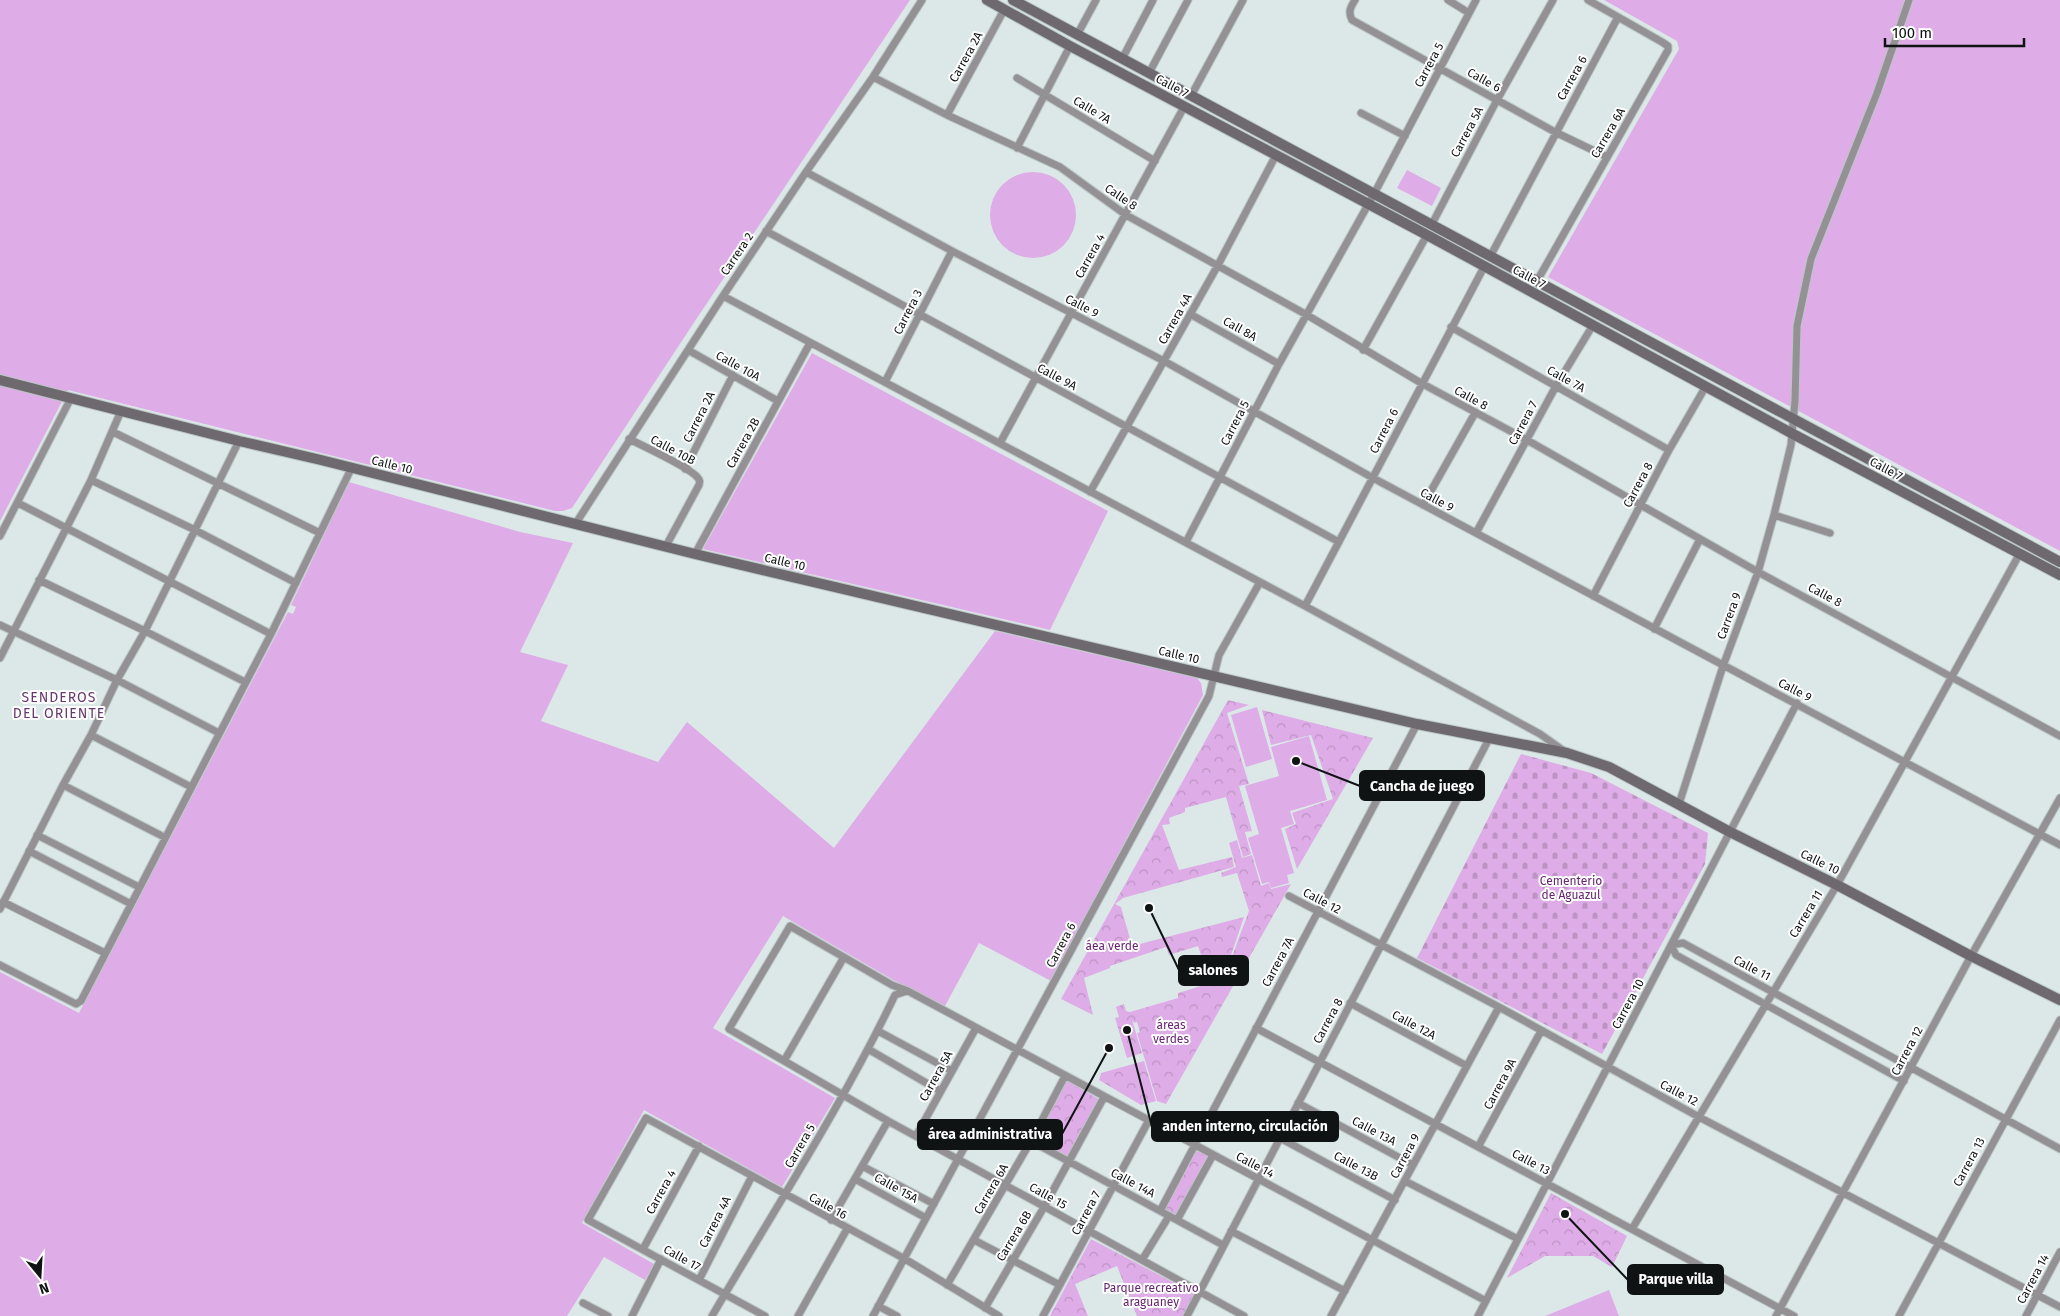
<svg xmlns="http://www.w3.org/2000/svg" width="2060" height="1316" viewBox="0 0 2060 1316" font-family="'Fira Sans',sans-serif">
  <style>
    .grass { fill: #deace6 }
    .cemetery { fill: url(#cemetery-stones) }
    .park { fill: url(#park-crowns) }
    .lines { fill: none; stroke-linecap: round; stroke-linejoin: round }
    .street-casing { stroke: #bbc6c6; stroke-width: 9 }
    .secondary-casing { stroke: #bbc6c6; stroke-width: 12 }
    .street { stroke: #949194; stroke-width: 7 }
    .secondary { stroke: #6d696e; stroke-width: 10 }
    .labels { text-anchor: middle; stroke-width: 4; stroke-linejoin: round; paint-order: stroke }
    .street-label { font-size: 12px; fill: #0f1313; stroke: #fff }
    .park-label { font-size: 12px; fill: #672672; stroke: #fff }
    .neighbourhood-label { font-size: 14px; letter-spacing: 1px; fill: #66396e; stroke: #fff }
    .leader { fill: none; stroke: #0f1313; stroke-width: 2 }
    .callout-dot { fill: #0f1313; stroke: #fff; stroke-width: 2 }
    .callout { fill: #0f1313; stroke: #0f1313; stroke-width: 2 }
    .callout-label { font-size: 14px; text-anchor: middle; font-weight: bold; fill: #fff }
  </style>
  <defs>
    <pattern id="cemetery-stones" width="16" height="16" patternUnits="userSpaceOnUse" patternTransform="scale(1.25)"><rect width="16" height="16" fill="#deace6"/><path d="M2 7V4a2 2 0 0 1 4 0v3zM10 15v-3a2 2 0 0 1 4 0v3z" fill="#bd93c4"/></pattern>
    <pattern id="park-crowns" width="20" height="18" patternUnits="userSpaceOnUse" patternTransform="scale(1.25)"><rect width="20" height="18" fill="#deace6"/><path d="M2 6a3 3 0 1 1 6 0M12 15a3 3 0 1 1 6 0" fill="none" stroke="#bd93c4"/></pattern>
  </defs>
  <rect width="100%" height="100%" fill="#dce8e8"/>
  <!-- grass -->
  <path class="grass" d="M0 0H910L695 321 572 508 563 511H555L68 390 0 521Z
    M1604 0H2060V551L1548 277 1679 49 1677 41Z
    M1407 170 1441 188 1432 206 1397 188Z
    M990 215a43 43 0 1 1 86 0a43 43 0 1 1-86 0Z
    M812 353 1108 511 1050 630 703 549Z
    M349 482 520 532 573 543 520 652 568 665 541 721 658 762 687 722 834 848 995 631 1197 678 1201 683 1203 695 1051 981 979 943 945 1006 895 981 783 916 713 1028 835 1098 782 1187 644 1110 582 1223 654 1264 645 1280 604 1257 567 1316H0V972L79 1013 288 612 293 614 296 607 291 605Z
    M1257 707 1272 759 1246 767 1231 715Z
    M1309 736 1327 800 1290 811 1294 824 1281 828 1294 873 1287 875 1289 883 1271 888 1269 882 1262 884 1248 838 1259 834 1245 786 1279 776 1271 747Z
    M1609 1290 1619 1316H1545Z"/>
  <!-- cemetery -->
  <path class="cemetery" d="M1521 754 1591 773 1708 833 1705 864 1602 1054 1417 958Z"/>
  <!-- park -->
  <path class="park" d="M1228 700 1249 705 1227 713 1249 784 1239 786 1252 831 1245 832 1251 854 1243 857 1226 797 1185 808V812L1169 818 1170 824 1162 825 1179 870 1232 857 1234 867 1123 898 1115 904 1121 907 1132 946 1244 917 1230 958 1208 976 1198 946 1169 955 1166 947 1110 966V968L1084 978 1093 1015 1061 999Z
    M1262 710 1373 738 1297 869 1285 829 1296 824 1292 813 1333 799 1311 735 1271 745Z
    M1237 840 1242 858 1252 855 1261 886 1269 883 1271 889 1291 884 1166 1104 1157 1101 1137 1033 1140 1032 1137 1022 1134 1023 1132 1020 1142 1053 1127 1058 1115 1018 1119 1017 1116 1007 1124 1004 1126 1011 1130 1012 1178 998V993L1204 985 1231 959 1249 911 1237 873 1222 877 1221 873 1236 867 1229 843Z
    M1144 1061 1156 1101 1141 1105 1099 1080 1101 1073Z
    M1067 1080 1100 1100 1069 1158 1035 1140Z
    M1197 1148 1211 1156 1176 1218 1162 1210Z
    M1551 1193 1627 1236 1612 1267 1593 1256H1545L1507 1278Z
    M1091 1239 1195 1294 1183 1316H1137L1117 1266 1075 1284 1088 1316H1050Z"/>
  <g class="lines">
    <!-- street casing -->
    <g class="street-casing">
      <path id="street" d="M1355 0C1350 8 1348 12 1352 20L1555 132 1607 157
        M1448 0 1469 13
        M1077 35 1096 0
        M1122 59 1153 0
        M1149 73 1188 0
        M873 77 947 115 1060 167 1126 215 1307 315 1421 383 1527 440 1758 572 2060 736
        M1017 78 1155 161
        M1191 96 1243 0
        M1361 113 1405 136
        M947 115 1004 10
        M1017 148 1070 46
        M806 172 952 251 1164 361 1373 478 2060 845
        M1432 224 1497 100 1553 0
        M766 231 1339 542
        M1491 255 1618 17
        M1537 281 1668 50V46L1662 42 1588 0
        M723 296 1305 606 1540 734 1564 751
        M1190 314 1279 364
        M1451 327 1669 450
        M688 350 778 401
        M1363 350 1427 235
        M885 382 952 251
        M113 432 320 533 352 467
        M629 439C643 446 691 468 698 478 700 481 700 481 699 485L666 546
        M1000 443 1184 107
        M685 469 733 375
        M91 480 195 530 296 583
        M1090 492 1218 265 1276 155
        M18 503 271 634
        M1423 505 1475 413
        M1774 515 1830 533
        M576 523 723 296 806 172 873 77 922 0
        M1476 533 1556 386 1593 325
        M0 536 71 398
        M1186 542 1279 364 1374 194 1476 0
        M695 554 810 343
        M39 580 145 631 245 682
        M1593 596 1669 450 1706 386
        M1305 606 1484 267
        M0 625 117 680 219 733
        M1654 629 1700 539
        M0 658 91 480 121 411
        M91 735 191 787
        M63 785 164 837
        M1679 804 1723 666 1758 572 1774 515 1791 445 1795 401 1797 326 1811 259 1877 93 1909 0
        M37 835 139 887
        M29 851 131 904
        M1289 896 1499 1007 1699 1117 2060 1307
        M3 902 105 953
        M0 909 63 785 91 735 117 680 145 631 239 441
        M0 965 76 1004 81 1001 271 634 320 533
        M1350 1003 1467 1066
        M1256 1028 1794 1316
        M878 1031 952 1071
        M868 1049 940 1091
        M784 1061 844 957
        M1904 1081 1676 955 1671 945 1683 943 2060 1149
        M1298 1103 1413 1165
        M916 1136 976 1028
        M1280 1138 1395 1200
        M1031 1141 1223 1245
        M1478 1147 1541 1031
        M862 1166 934 1204
        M855 1179 926 1218
        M1405 1181 1518 1239
        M1160 1211 1417 724
        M831 1220 888 1121
        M1177 1220 1213 1155
        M1632 1229 1837 885 2020 553
        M1231 1231 1345 1291
        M974 1240 1060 1285
        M643 1249 699 1146
        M1142 1260 1169 1216
        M699 1280 752 1176
        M947 1285 1031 1141 1065 1076
        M583 1303 608 1316
        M878 1306 897 1316
        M985 1308 1044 1207 1104 1097
        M632 1316 661 1259
        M712 1316C774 1210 842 1106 895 995L907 991
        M765 1316 588 1220 646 1118 905 1259 999 1316
        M798 1316 847 1229
        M873 1316 1209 696 1219 655 1260 582
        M1043 1316 1149 1120
        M1187 1316 1490 737
        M1244 1316 888 1121 729 1029 790 926 892 985 908 991 1486 1301
        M1331 1316 1499 1007
        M1478 1316 1797 703
        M1776 1316 1971 956 2060 798
        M1899 1316 2060 1020
        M2026 1316 2060 1252"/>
    </g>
    <!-- secondary casing -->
    <g class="secondary-casing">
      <path id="secondary" d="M987 0 1070 46 1427 235 1793 434 2060 575
        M1013 0 2060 562
        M0 380 239 441 321 460 695 554 1417 724 1567 753 1609 767 1730 832 1837 885 1971 956 2060 1000"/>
    </g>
    <!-- street -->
    <use href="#street" class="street"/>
    <!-- secondary -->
    <use href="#secondary" class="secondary"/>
  </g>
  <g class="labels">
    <!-- street labels -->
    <g class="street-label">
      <text transform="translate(966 57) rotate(-61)" y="4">Carrera 2A</text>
      <text transform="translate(1429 65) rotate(-62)" y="4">Carrera 5</text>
      <text transform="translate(1572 78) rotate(-61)" y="4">Carrera 6</text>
      <text transform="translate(1484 80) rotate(29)" y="4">Calle 6</text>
      <text transform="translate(1172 86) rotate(28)" y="4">Calle 7</text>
      <text transform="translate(1092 110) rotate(31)" y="4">Calle 7A</text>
      <text transform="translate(1467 132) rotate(-62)" y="4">Carrera 5A</text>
      <text transform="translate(1608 133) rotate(-60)" y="4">Carrera 6A</text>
      <text transform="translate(1121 197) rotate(34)" y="4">Calle 8</text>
      <text transform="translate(737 254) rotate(-56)" y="4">Carrera 2</text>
      <text transform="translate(1090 256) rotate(-61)" y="4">Carrera 4</text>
      <text transform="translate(1529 277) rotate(28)" y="4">Calle 7</text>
      <text transform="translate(1082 306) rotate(27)" y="4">Calle 9</text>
      <text transform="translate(908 312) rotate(-63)" y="4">Carrera 3</text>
      <text transform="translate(1175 319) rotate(-61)" y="4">Carrera 4A</text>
      <text transform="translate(1240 329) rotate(29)" y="4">Call 8A</text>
      <text transform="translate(738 366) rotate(29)" y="4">Calle 10A</text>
      <text transform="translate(1057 377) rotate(28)" y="4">Calle 9A</text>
      <text transform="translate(1566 379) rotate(29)" y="4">Calle 7A</text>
      <text transform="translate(1471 398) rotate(29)" y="4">Calle 8</text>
      <text transform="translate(699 417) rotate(-63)" y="4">Carrera 2A</text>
      <text transform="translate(1235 423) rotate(-63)" y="4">Carrera 5</text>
      <text transform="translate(1523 423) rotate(-62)" y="4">Carrera 7</text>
      <text transform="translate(1384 431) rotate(-63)" y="4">Carrera 6</text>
      <text transform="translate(743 443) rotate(-61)" y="4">Carrera 2B</text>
      <text transform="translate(673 450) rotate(28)" y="4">Calle 10B</text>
      <text transform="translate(392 465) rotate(14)" y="4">Calle 10</text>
      <text transform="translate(1886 469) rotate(28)" y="4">Calle 7</text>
      <text transform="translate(1638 485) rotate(-62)" y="4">Carrera 8</text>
      <text transform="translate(1437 500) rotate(28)" y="4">Calle 9</text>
      <text transform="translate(785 562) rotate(13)" y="4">Calle 10</text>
      <text transform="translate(1825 595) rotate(28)" y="4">Calle 8</text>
      <text transform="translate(1729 616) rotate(-70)" y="4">Carrera 9</text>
      <text transform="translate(1179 655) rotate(13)" y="4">Calle 10</text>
      <text transform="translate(1795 690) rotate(27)" y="4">Calle 9</text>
      <text transform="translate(1820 862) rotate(26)" y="4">Calle 10</text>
      <text transform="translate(1322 901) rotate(28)" y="4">Calle 12</text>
      <text transform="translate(1806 914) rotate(-59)" y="4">Carrera 11</text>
      <text transform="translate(1061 945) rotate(-62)" y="4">Carrera 6</text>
      <text transform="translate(1278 962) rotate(-62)" y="4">Carrera 7A</text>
      <text transform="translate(1752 968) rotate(28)" y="4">Calle 11</text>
      <text transform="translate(1628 1004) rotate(-62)" y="4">Carrera 10</text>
      <text transform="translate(1328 1021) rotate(-62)" y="4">Carrera 8</text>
      <text transform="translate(1414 1025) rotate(28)" y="4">Calle 12A</text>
      <text transform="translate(1907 1051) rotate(-62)" y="4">Carrera 12</text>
      <text transform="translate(936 1076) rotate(-61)" y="4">Carrera 5A</text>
      <text transform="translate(1500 1084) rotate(-62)" y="4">Carrera 9A</text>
      <text transform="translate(1679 1093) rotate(28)" y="4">Calle 12</text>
      <text transform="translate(1374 1131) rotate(28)" y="4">Calle 13A</text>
      <text transform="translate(800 1146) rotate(-60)" y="4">Carrera 5</text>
      <text transform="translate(1405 1156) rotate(-62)" y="4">Carrera 9</text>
      <text transform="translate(1531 1162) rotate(28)" y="4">Calle 13</text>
      <text transform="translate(1969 1162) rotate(-62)" y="4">Carrera 13</text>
      <text transform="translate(1255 1165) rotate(28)" y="4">Calle 14</text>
      <text transform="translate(1356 1166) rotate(28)" y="4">Calle 13B</text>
      <text transform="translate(1133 1183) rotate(28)" y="4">Calle 14A</text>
      <text transform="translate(896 1188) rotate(29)" y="4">Calle 15A</text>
      <text transform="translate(991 1189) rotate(-60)" y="4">Carrera 6A</text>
      <text transform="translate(661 1192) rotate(-61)" y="4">Carrera 4</text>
      <text transform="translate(1048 1196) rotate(29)" y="4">Calle 15</text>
      <text transform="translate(828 1206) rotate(29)" y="4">Calle 16</text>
      <text transform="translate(1086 1213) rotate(-62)" y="4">Carrera 7</text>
      <text transform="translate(715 1222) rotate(-63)" y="4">Carrera 4A</text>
      <text transform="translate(1014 1236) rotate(-59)" y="4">Carrera 6B</text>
      <text transform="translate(682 1258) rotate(29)" y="4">Calle 17</text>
      <text transform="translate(2033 1279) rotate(-62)" y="4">Carrera 14</text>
    </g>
    <!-- park labels -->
    <g class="park-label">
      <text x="1571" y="885">Cementerio<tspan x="1571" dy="14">de Aguazul</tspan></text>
      <text x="1112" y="950">áea verde</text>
      <text x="1171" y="1029">áreas<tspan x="1171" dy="14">verdes</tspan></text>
      <text x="1151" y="1292">Parque recreativo<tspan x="1151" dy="14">araguaney</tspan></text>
    </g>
    <!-- neighbourhood labels -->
    <g class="neighbourhood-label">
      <text x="59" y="702">SENDEROS<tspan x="59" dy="16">DEL ORIENTE</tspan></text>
    </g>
  </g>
  <!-- callouts -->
  <path class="leader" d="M1296 761L1360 786M1149 908L1179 970M1127 1030L1152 1127M1109 1048L1062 1134M1565 1214L1628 1280"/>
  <g class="callout-dot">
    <circle cx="1296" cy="761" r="5"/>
    <circle cx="1149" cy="908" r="5"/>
    <circle cx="1127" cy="1030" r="5"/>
    <circle cx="1109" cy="1048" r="5"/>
    <circle cx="1565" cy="1214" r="5"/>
  </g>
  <g class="callout">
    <rect x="1360" y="771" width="124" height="29" rx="5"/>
    <rect x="1179" y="956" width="69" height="29" rx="5"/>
    <rect x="1152" y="1112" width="186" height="29" rx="5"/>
    <rect x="918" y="1120" width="144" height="29" rx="5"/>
    <rect x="1628" y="1265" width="95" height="29" rx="5"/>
  </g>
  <g class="callout-label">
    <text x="1422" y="791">Cancha de juego</text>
    <text x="1213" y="975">salones</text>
    <text x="1245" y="1131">anden interno, circulación</text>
    <text x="990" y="1139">área administrativa</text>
    <text x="1676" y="1284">Parque villa</text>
  </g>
  <!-- north arrow -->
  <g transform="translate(40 1276) rotate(162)" stroke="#ffffff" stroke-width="4" paint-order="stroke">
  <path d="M0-4L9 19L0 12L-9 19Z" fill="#0f1313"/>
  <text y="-8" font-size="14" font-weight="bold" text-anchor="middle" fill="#0f1313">N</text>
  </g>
  <!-- scale -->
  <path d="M1885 38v8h139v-8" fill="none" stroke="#0f1313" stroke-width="2.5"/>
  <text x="1892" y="38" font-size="15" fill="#0f1313" stroke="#ffffff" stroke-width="4" paint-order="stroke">100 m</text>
</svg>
